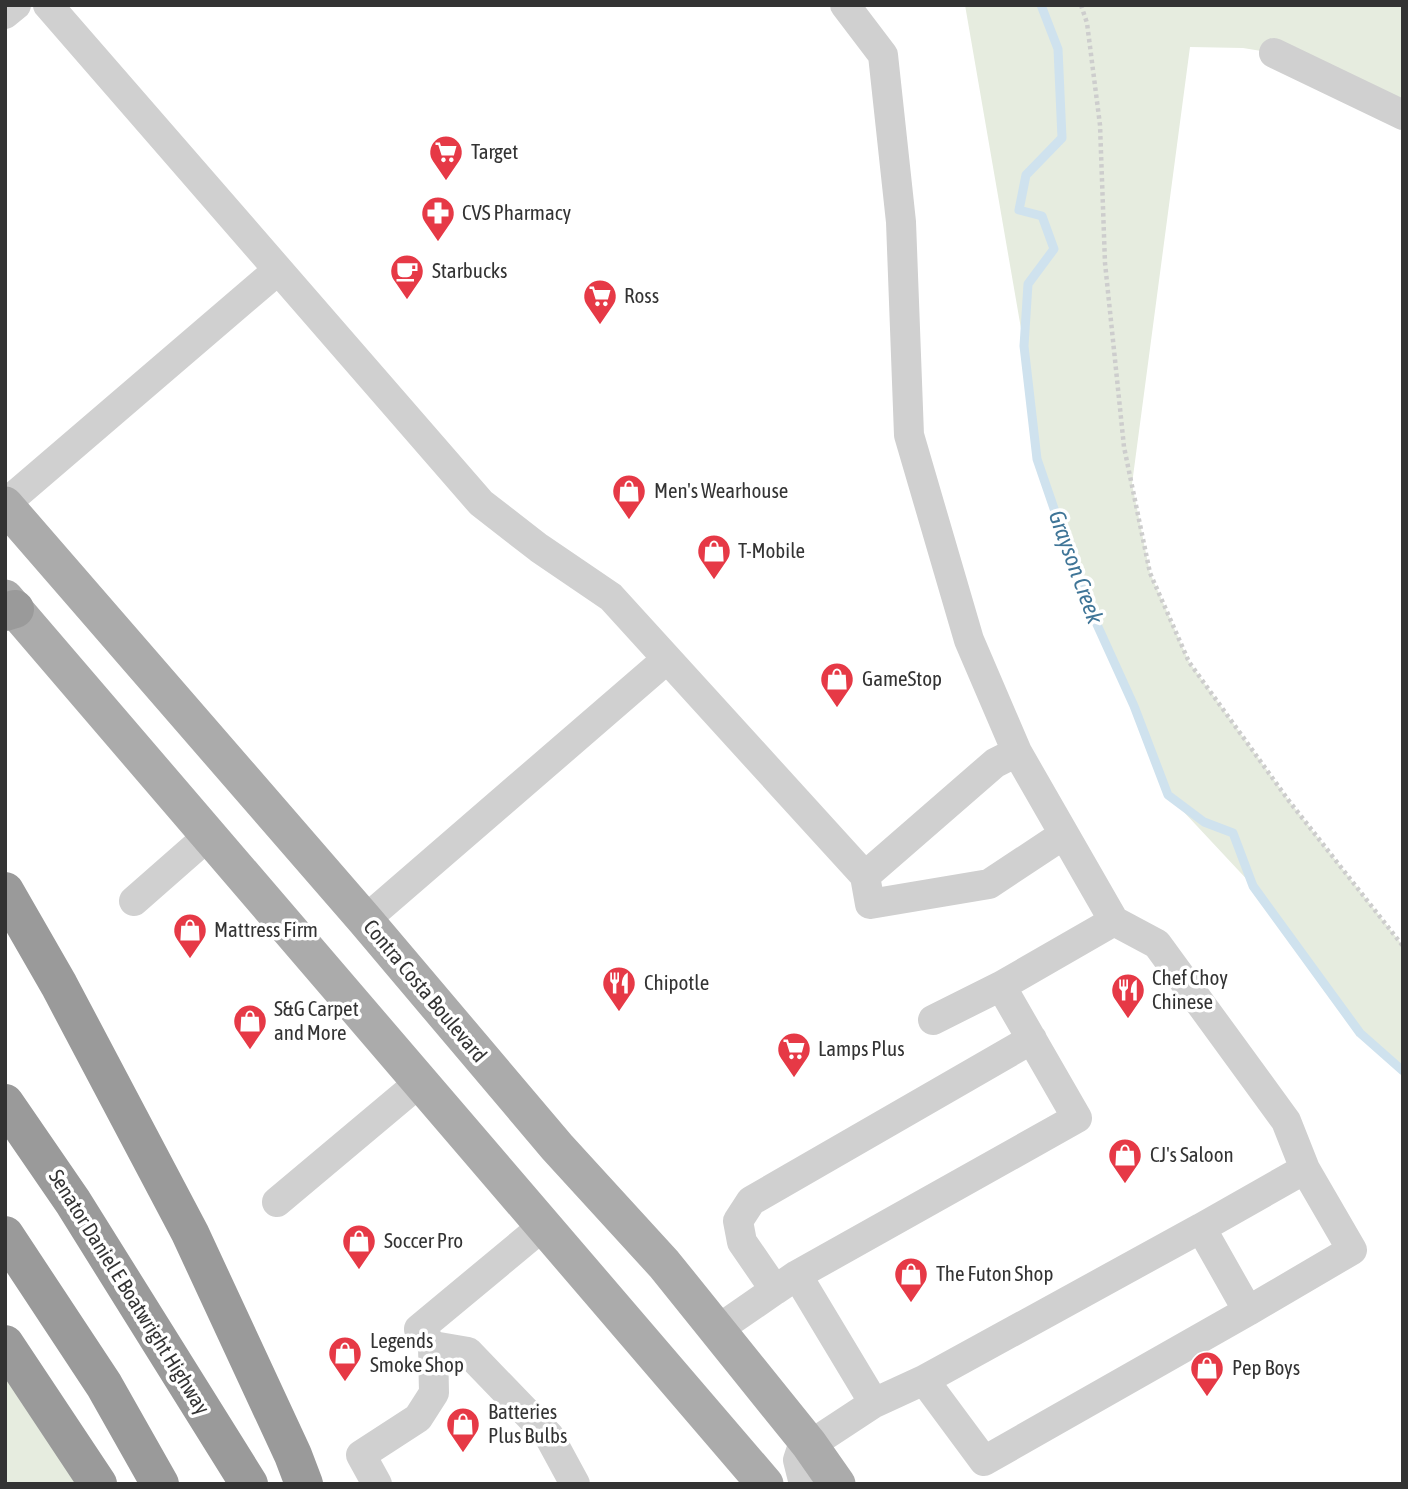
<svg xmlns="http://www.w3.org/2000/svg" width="1408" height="1489" viewBox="0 0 1408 1489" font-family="'Asap Condensed',sans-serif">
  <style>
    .green { fill: #e6ecdf }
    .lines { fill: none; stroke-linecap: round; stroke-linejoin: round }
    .stream { stroke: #cfe2ee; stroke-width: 9 }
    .path { stroke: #cdcdcd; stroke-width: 4.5; stroke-dasharray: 3.5 3.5; stroke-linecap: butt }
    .minor { stroke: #d0d0d0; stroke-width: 30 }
    .major { stroke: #ababab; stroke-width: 37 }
    .highway { stroke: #9a9a9a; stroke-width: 38 }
    .labels { text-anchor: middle; stroke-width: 7; stroke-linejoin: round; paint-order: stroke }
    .poi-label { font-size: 21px; fill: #333; stroke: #fff; text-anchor: start }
    .street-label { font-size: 21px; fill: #333; stroke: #fff }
    .water-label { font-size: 23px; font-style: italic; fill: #3f7597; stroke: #fff }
  </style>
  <rect width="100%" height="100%" fill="#fff"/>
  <!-- green -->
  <path class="green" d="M965 5H1403V111L1274 53 1243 48 1190 47 1132 484 1150 573 1189 662 1289 801 1403 946V1071L1360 1033 1253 886 1168 795 1134 706 1084 596 1037 459 1024 346Z
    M5 1344 98 1484H5Z"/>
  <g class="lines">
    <!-- stream -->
    <path class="stream" d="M1041 5 1058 49 1062 138 1026 175 1019 210 1042 216 1054 249 1028 284 1024 346 1037 459 1084 596 1134 706 1168 795 1204 822 1233 833 1253 886 1360 1033 1403 1071"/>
    <!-- path -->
    <path class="path" d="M1081 5 1087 23 1100 125 1105 263 1124 447 1150 573 1189 662 1289 801 1403 946"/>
    <!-- minor -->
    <path class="minor" d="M48 5 481 503 539 548 611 597 865 876 870 904 989 884 1063 835
      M845 5 883 55 901 222 909 435 969 640 1017 752
      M5 14 16 5
      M1274 53 1403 115
      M5 504 278 270
      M865 876 995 763 1017 752 1114 921 1001 986 1077 1118 797 1275 874 1403
      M134 901 208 836
      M365 920 667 659
      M1114 921 1157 944 1286 1121 1305 1169
      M933 1020 1001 986
      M277 1202 420 1082
      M543 1226 419 1329 433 1346 468 1352 549 1436 575 1484
      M1201 1228 1305 1169 1352 1250 1248 1311
      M797 1275 775 1290 742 1242 738 1221 751 1201 1032 1039
      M717 1330 775 1290
      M377 1484 361 1455 418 1418 434 1393 433 1346
      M804 1484 798 1460 801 1451 874 1403 924 1380 1201 1228 1248 1311 984 1461 924 1380"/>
    <!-- major -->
    <path class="major" d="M5 505 365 920 557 1147 664 1264 809 1444 837 1484
      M5 598 765 1484"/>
    <!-- highway -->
    <path class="highway" d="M5 612 15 609
      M5 891 59 985 190 1233 293 1455 304 1484
      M5 1103 73 1202 249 1484
      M5 1235 104 1385 160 1484
      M5 1344 98 1484"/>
  </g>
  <!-- icons -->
  <defs>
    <g id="supermarket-pin" transform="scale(1.75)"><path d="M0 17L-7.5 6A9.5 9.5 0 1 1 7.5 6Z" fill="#e63946" stroke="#fff"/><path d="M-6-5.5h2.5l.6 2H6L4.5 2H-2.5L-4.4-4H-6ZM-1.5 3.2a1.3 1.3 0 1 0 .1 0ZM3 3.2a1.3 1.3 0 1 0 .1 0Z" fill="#fff"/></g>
    <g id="pharmacy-pin" transform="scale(1.75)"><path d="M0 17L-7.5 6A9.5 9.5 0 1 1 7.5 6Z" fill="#e63946" stroke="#fff"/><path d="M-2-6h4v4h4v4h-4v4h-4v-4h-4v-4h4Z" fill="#fff"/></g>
    <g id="cafe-pin" transform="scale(1.75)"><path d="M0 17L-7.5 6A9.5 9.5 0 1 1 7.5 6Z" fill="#e63946" stroke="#fff"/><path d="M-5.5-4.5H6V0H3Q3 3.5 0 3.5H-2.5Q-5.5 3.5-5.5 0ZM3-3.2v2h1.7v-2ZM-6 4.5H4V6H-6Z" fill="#fff"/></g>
    <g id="shop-pin" transform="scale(1.75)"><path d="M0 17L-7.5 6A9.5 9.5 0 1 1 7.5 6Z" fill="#e63946" stroke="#fff"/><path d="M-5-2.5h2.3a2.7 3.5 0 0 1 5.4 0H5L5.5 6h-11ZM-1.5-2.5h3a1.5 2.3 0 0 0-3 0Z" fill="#fff"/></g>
    <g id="restaurant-pin" transform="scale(1.75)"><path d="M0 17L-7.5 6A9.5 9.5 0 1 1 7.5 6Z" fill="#e63946" stroke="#fff"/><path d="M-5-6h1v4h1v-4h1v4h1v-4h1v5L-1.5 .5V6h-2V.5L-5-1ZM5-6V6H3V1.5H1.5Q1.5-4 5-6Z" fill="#fff"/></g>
  </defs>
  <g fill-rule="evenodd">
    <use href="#supermarket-pin" x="446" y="152"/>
    <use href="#pharmacy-pin" x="438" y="213"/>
    <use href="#cafe-pin" x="407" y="271"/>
    <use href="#supermarket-pin" x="600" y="296"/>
    <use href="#shop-pin" x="629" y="491"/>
    <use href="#shop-pin" x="714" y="551"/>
    <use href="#shop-pin" x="837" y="679"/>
    <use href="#shop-pin" x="190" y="930"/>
    <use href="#restaurant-pin" x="619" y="983"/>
    <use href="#restaurant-pin" x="1128" y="990"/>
    <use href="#shop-pin" x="250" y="1021"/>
    <use href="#supermarket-pin" x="794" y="1049"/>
    <use href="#shop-pin" x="1125" y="1155"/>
    <use href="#shop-pin" x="359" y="1241"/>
    <use href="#shop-pin" x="911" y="1274"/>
    <use href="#shop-pin" x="345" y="1353"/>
    <use href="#shop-pin" x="1207" y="1368"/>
    <use href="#shop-pin" x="463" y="1424"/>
  </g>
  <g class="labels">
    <!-- poi labels -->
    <g class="poi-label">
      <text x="471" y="159">Target</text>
      <text x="462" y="220">CVS Pharmacy</text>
      <text x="432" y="278">Starbucks</text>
      <text x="624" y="303">Ross</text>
      <text x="654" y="498">Men's Wearhouse</text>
      <text x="738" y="558">T-Mobile</text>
      <text x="862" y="686">GameStop</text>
      <text x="214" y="937">Mattress Firm</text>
      <text x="1152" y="985">Chef Choy<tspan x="1152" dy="24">Chinese</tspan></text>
      <text x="644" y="990">Chipotle</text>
      <text x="274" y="1016">S&amp;G Carpet<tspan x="274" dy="24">and More</tspan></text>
      <text x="818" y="1056">Lamps Plus</text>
      <text x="1150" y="1162">CJ's Saloon</text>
      <text x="384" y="1248">Soccer Pro</text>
      <text x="936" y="1281">The Futon Shop</text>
      <text x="370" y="1348">Legends<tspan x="370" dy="24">Smoke Shop</tspan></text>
      <text x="1232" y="1375">Pep Boys</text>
      <text x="488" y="1419">Batteries<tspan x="488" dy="24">Plus Bulbs</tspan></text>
    </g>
    <!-- street labels -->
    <g class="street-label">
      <text transform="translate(425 991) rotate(50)" y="7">Contra Costa Boulevard</text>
      <text transform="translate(129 1292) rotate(58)" y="7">Senator Daniel E Boatwright Highway</text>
    </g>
    <!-- water labels -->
    <g class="water-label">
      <text transform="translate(1076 567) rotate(70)" y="8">Grayson Creek</text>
    </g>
  </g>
  <!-- border -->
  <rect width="1408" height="1489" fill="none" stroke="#333333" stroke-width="14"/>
</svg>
